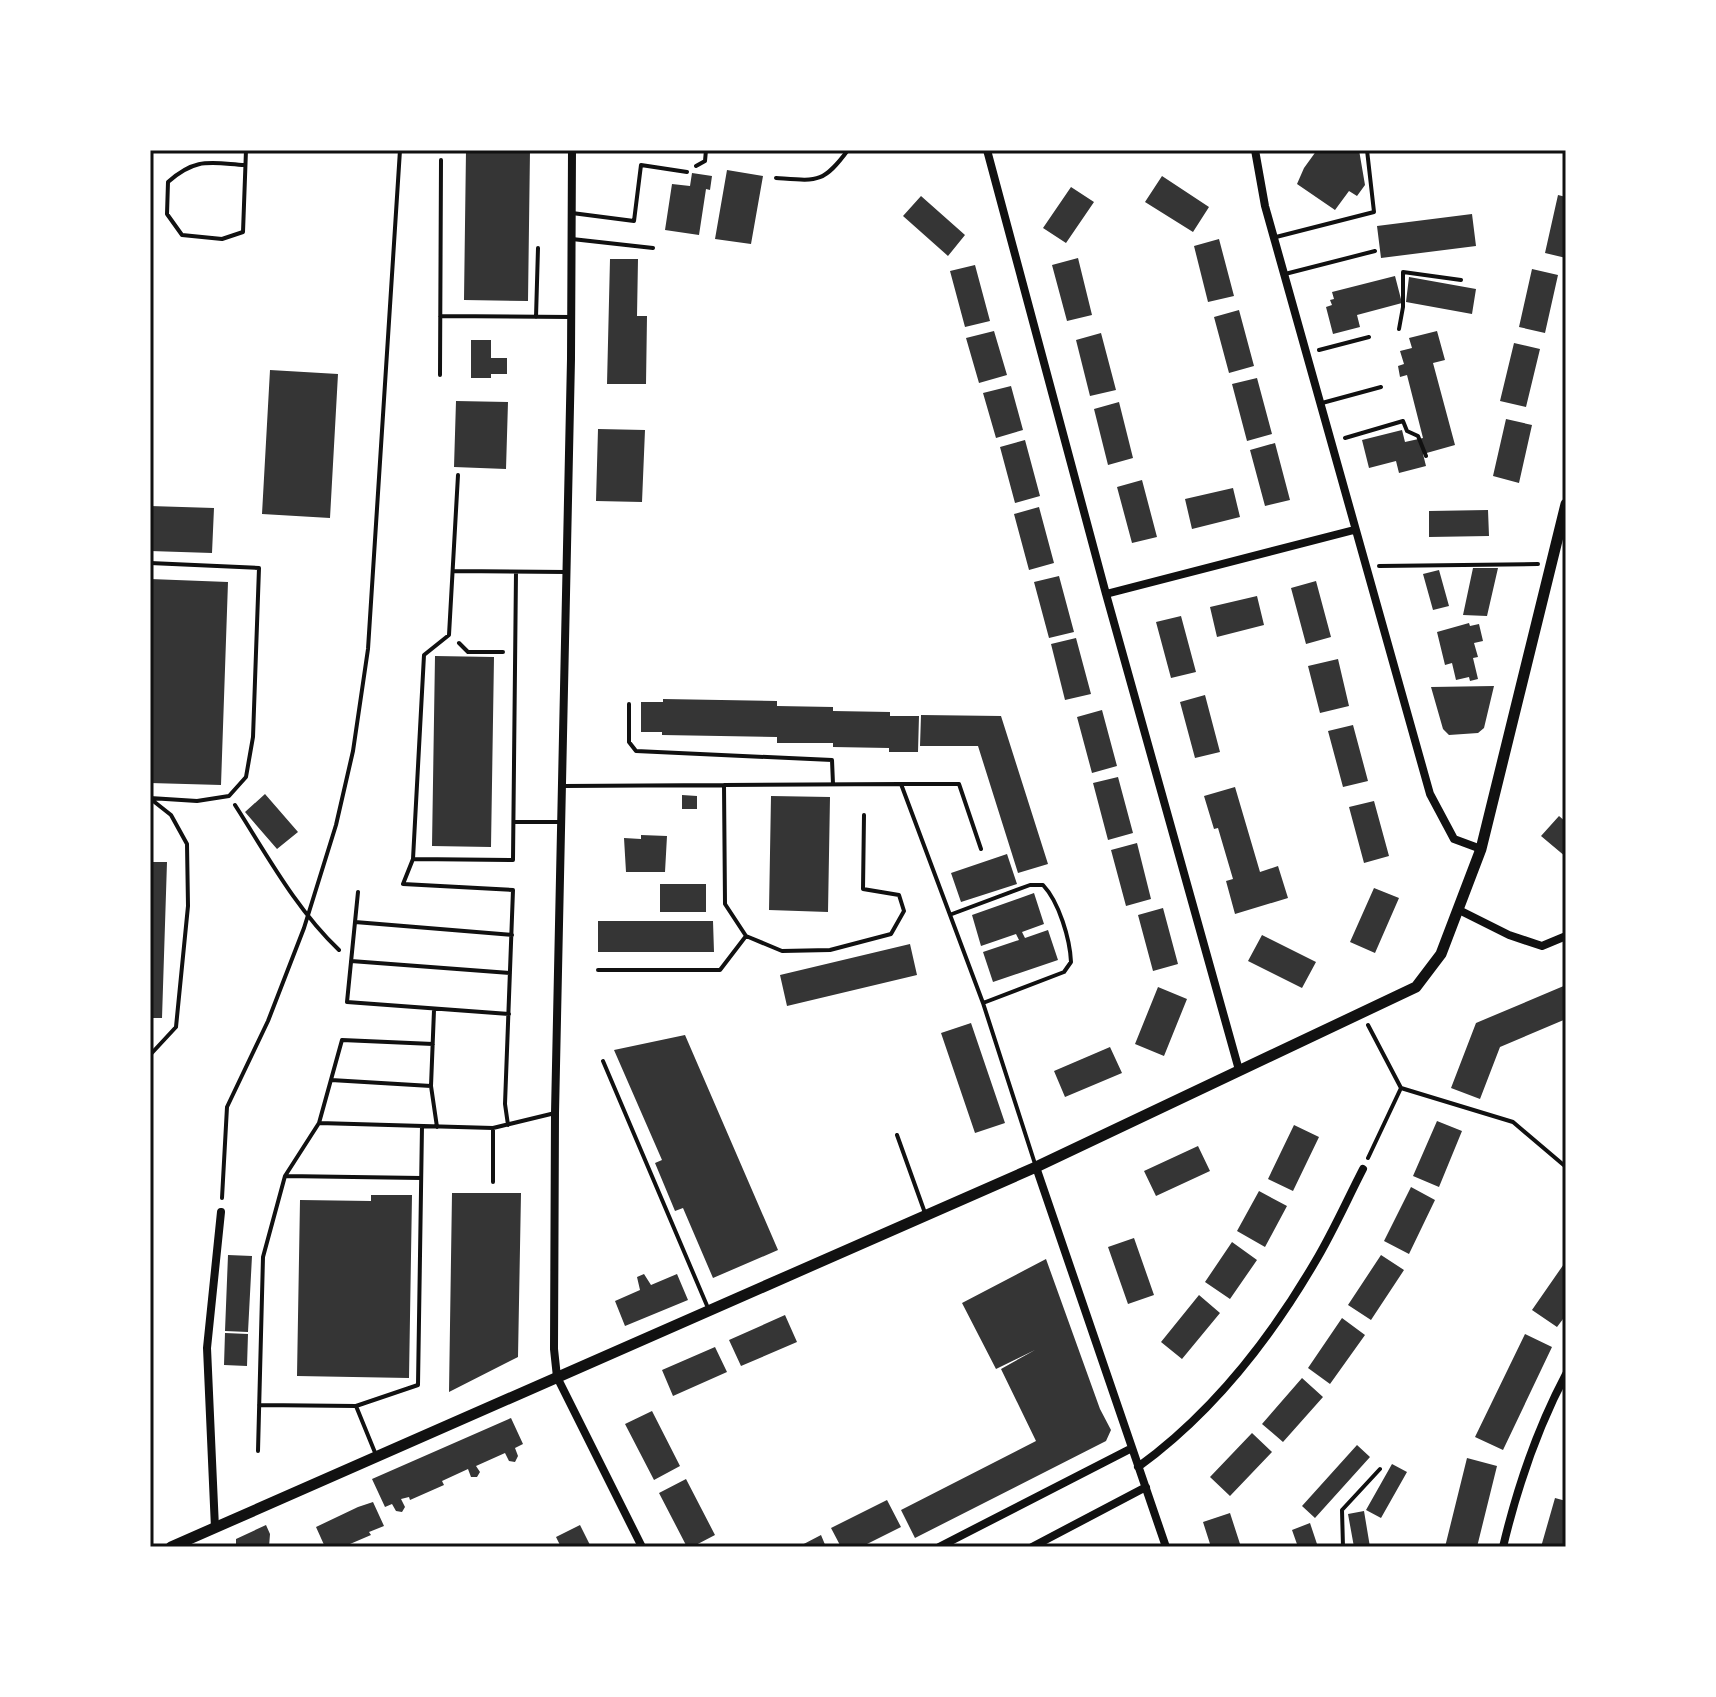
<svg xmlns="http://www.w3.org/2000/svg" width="1716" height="1697" viewBox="0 0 1716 1697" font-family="'Open Sans',sans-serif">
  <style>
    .building { fill: #353535 }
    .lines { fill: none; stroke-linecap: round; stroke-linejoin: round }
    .path { stroke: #111; stroke-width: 4 }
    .service { stroke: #111; stroke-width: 4 }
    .minor { stroke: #111; stroke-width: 8 }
    .tertiary { stroke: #111; stroke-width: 11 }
    .neatline { fill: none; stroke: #111; stroke-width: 3 }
  </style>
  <rect width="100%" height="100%" fill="#fff"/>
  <!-- building -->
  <path class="building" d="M466 150H530L528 301 464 300Z
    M1317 150H1359L1365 185 1357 196 1349 191 1335 210 1297 184 1304 168Z
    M727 170 763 176 751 244 715 239Z
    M692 173 712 176 710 190 706 189 699 235 665 230 672 184 690 186Z
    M1162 176 1209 207 1193 232 1145 202Z
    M1071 187 1094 202 1066 243 1043 228Z
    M1558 195 1566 197V258L1545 253Z
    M921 196 965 235 948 256 903 216Z
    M1472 214 1476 246 1381 258 1377 226Z
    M1219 239 1234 296 1208 302 1194 246Z
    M1078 258 1092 315 1067 321 1052 265Z
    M610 259H638L637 316H647L646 384H607Z
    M975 265 990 321 965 327 950 271Z
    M1532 269 1558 275 1545 333 1519 327Z
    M1395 276 1402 303 1357 315 1360 327 1333 334 1326 307 1332 305 1330 300 1334 299 1332 292Z
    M1409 277 1476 289 1472 314 1406 302Z
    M1239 310 1254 366 1229 373 1214 317Z
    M994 331 1007 375 979 383 966 338Z
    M1437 331 1445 360 1433 363 1455 445 1423 454 1426 466 1399 473 1396 461 1369 468 1362 440 1402 430 1405 442 1423 438 1407 375 1400 377 1398 366 1404 364 1400 351 1412 348 1409 338Z
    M1101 333 1116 390 1090 396 1076 340Z
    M471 340H491V358H507V374H491V378H471Z
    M1514 343 1540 349 1526 407 1500 401Z
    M270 370 338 374 330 518 262 514Z
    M1257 378 1272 434 1247 441 1232 384Z
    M1011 386 1023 430 996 438 983 393Z
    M456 401 508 402 506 469 454 467Z
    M1119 402 1133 458 1108 465 1094 409Z
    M1506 419 1532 425 1519 483 1493 476Z
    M598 429 645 430 642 502 596 501Z
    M1025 440 1040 496 1015 503 1000 447Z
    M1275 443 1290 500 1265 506 1250 450Z
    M1142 480 1157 537 1132 543 1117 487Z
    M1233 488 1240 517 1192 529 1185 499Z
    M150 506 214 508 212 553 150 551Z
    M1039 507 1054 563 1029 570 1014 514Z
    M1488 510 1489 536 1429 537V511Z
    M1473 568H1498L1487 616 1463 615Z
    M1439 570 1449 606 1433 610 1423 574Z
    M1059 576 1074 632 1049 638 1034 582Z
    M150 579 228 582 221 785 150 783Z
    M1316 581 1331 637 1306 644 1291 588Z
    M1257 596 1264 625 1217 637 1210 607Z
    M1181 616 1196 672 1171 678 1156 622Z
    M1469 623 1470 626 1479 624 1483 641 1474 643 1478 657 1473 658 1478 679 1470 681 1469 677 1456 680 1452 663 1445 665 1437 632Z
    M1076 638 1091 694 1065 700 1051 644Z
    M435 656 494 657 491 847 432 846Z
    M1338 659 1349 706 1320 713 1308 666Z
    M1494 686 1484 728 1478 733 1449 735 1443 729 1431 687Z
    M1205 695 1220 752 1195 758 1180 702Z
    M663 699 777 701V706L833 707V711L890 712V716H919L918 752H889V748L833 747V743H777V737L662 735V732H641V702H663Z
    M1102 710 1117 766 1092 773 1077 717Z
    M921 715 1001 716 1048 864 1018 873 978 746H920Z
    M1353 725 1368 781 1343 787 1328 731Z
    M1118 777 1133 833 1108 840 1093 783Z
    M1235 787 1260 872 1278 866 1288 898 1235 914 1226 881 1233 879 1218 828 1214 829 1204 796Z
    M265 794 298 832 277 849 245 812Z
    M682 795 697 796V809H682Z
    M771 796 830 797 828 912 769 910Z
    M1374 801 1389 856 1364 863 1349 807Z
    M1559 816 1566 822V857L1541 836Z
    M641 835 667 836 665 872H626L624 838 641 839Z
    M1137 843 1151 899 1126 906 1111 850Z
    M1007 854 1017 884 961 902 951 873Z
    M150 862H167L162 1018H150Z
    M660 884H706V912H660Z
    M1374 888 1399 898 1375 953 1350 942Z
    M1034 893 1044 924 1022 932 1025 938 1048 930 1058 960 993 982 983 952 1019 940 1016 934 981 946 972 915Z
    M1163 908 1178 964 1153 971 1138 915Z
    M598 921H713L714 952H598Z
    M1262 935 1316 962 1302 988 1248 961Z
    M910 944 917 975 787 1006 780 975Z
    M1566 985V1019L1500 1047 1480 1099 1451 1088 1476 1023Z
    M1158 987 1187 999 1164 1056 1135 1044Z
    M971 1023 1005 1123 975 1133 941 1033Z
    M685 1035 778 1250 713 1278 683 1208 675 1211 655 1163 662 1160 614 1050Z
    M1110 1047 1122 1073 1065 1097 1054 1071Z
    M1437 1121 1462 1131 1439 1187 1413 1176Z
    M1294 1125 1319 1137 1293 1191 1268 1179Z
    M1198 1146 1210 1171 1156 1196 1144 1171Z
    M1411 1187 1435 1200 1409 1254 1384 1241Z
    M1259 1191 1287 1206 1265 1247 1237 1231Z
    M452 1193H521L518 1357 449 1392Z
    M371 1195H412L409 1378 297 1376 300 1200 371 1201Z
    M1134 1238 1154 1295 1128 1304 1108 1247Z
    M1232 1242 1257 1260 1230 1299 1205 1282Z
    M228 1255 252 1256 248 1332 225 1331Z
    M1381 1255 1404 1270 1371 1320 1348 1305Z
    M1046 1259 1100 1409 1111 1430 1106 1441 915 1538 901 1510 1036 1441 1001 1369 1035 1350 996 1369 962 1303Z
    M1566 1261V1315L1557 1327 1532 1310Z
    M644 1274 651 1285 677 1274 688 1300 625 1326 615 1301 640 1290 637 1277Z
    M1199 1295 1220 1313 1182 1359 1161 1342Z
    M785 1315 797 1342 741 1366 729 1340Z
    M1342 1318 1365 1335 1330 1384 1308 1368Z
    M225 1333 248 1334 247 1366 224 1365Z
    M1525 1334 1552 1347 1503 1450 1475 1437Z
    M715 1347 727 1372 673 1396 662 1370Z
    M1302 1378 1323 1397 1283 1442 1262 1424Z
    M652 1411 680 1466 654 1480 625 1424Z
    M511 1418 523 1444 515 1448 518 1456 515 1462 509 1461 505 1453 476 1466 480 1472 477 1477H471L468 1469 442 1481 444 1485 410 1500 409 1497 401 1499 405 1507 402 1512 396 1511 392 1504 385 1507 372 1479Z
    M1252 1433 1272 1452 1230 1496 1210 1477Z
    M1357 1445 1370 1457 1315 1518 1302 1506Z
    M1467 1458 1497 1466 1477 1547H1445Z
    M1392 1464 1407 1472 1381 1518 1366 1510Z
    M686 1479 715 1535 692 1547H687L659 1493Z
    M1555 1498 1566 1501V1547H1541Z
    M887 1500 901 1527 861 1547H841L831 1528Z
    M373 1502 384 1526 369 1532 371 1535 343 1547 341 1544 325 1547 316 1527 358 1507Z
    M1364 1511 1370 1547H1354L1348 1514Z
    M1230 1513 1241 1547H1211L1203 1522Z
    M1310 1523 1318 1547H1298L1292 1530Z
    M266 1525 270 1534 269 1547H236V1539Z
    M580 1525 591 1547H561L556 1537Z
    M821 1535 826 1547H798Z"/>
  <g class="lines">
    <!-- path -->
    <path class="path" d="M696 166 705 161 706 150
      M1399 329 1403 307V272L1461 280
      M1319 350 1369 337
      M1345 438 1403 421 1407 431 1418 436 1426 456
      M1379 566 1538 564
      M459 643 468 652H503
      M235 805C267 855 296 909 339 950
      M1368 1025 1401 1088 1513 1122 1566 1167
      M1368 1158 1401 1088
      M222 1198 227 1107 268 1021 304 928 336 825 353 751 368 649 400 150"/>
    <!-- service -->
    <path class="service" d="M245 165C210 163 196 157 168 182L167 214 182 235 222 239 243 232 246 150
      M776 178C817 181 823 184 848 150
      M572 213 634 221 641 165 687 172
      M1276 237 1374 212 1367 150
      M572 239 653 248
      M1285 274 1375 251
      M440 316 570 317
      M536 317 538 248
      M440 375 441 160
      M1322 403 1381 387
      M458 475 449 635 424 655 413 859 403 884 513 890 505 1104 508 1125
      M150 563 259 568 253 737 246 777 229 796 197 801 150 798
      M453 571 566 572
      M629 704V742L636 751 832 760 833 784
      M901 784H959L981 849
      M724 785 725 904 746 936 782 951 830 950 891 934 904 911 899 895 863 889 864 815
      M564 786 901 784 983 1003 1036 1167
      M514 822H560
      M413 859 513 860 516 572
      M358 892 347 1002 509 1014
      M952 914 1030 885H1043C1059 902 1070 939 1071 962L1064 972 983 1003
      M355 922 512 935
      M351 961 510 973
      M598 970H720L746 936
      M434 1010 431 1086 437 1127
      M150 1055 176 1027 188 906 187 844 171 815 152 800
      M603 1061 708 1308
      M331 1080 431 1086
      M319 1123 493 1128 555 1113
      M897 1135 925 1213
      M285 1176 421 1178
      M493 1182V1129
      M259 1405 356 1406 418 1385 422 1126
      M356 1406 376 1455
      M258 1451 263 1257 285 1176 319 1123 342 1040 433 1044
      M1343 1547 1342 1510 1380 1469"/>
    <!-- minor -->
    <path class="minor" d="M572 150 571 359 555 1113 554 1349 557 1377 642 1547
      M987 150 1106 594 1239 1070
      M1255 150 1265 206 1430 794 1454 839 1481 849
      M1106 594 1354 530
      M1459 910 1509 935 1542 946 1566 936
      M1036 1167 1166 1547
      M1138 1467C1211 1414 1270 1339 1315 1262 1333 1232 1347 1200 1363 1169
      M215 1528 207 1348 221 1212
      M939 1547 1132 1448
      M1032 1547 1146 1487
      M1503 1547C1517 1488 1538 1427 1566 1374"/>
    <!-- tertiary -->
    <path class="tertiary" d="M171 1547 1036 1167 1416 987 1441 954 1481 849 1566 504"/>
  </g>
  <!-- border -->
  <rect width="1716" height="1697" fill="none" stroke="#ffffff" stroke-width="304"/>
  <rect x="152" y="152" width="1412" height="1393" class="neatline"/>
</svg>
